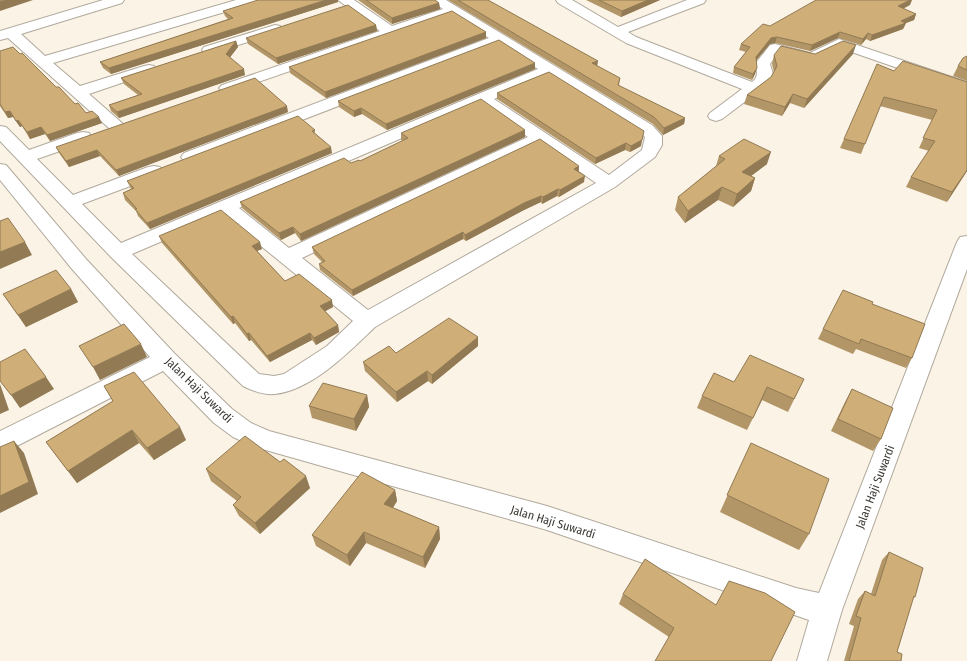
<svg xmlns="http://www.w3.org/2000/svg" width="967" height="661" viewBox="0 0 967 661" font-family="'Fira Sans Condensed',sans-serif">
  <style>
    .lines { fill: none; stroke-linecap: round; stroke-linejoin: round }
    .minor-casing { stroke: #b0a99c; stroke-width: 2 }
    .minor { fill: #fff; fill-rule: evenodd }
    .wall { fill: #b29667 }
    .shaded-wall { fill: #917a54 }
    .building { fill: #cfae78; stroke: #917a54 }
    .labels { text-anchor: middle; stroke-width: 3; stroke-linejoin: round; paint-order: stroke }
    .street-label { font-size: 12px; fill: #3c3934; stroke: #fff }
  </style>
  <rect width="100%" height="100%" fill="#fbf3e6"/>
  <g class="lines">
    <!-- minor casing -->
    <g class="minor-casing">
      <path id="minor" d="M103 0H124L122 3 21 34 45 56 236 0H257L255 3 53 63 80 86 144 66 149 65 154 66 156 69 154 72 89 94 122 123 124 126 122 129 116 131 110 129 8 38 0 40V31Z
        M338 0H354L392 26 443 9 430 0H446L652 125 662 136V145L655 157 615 187 375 327C349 352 312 390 275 394 264 395 253 391 243 386L111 257 0 141V126L6 127 29 150 77 133 83 132 89 133 91 137 89 141 37 159 73 195 148 167 154 166 160 167 163 171 160 175 82 204 121 243 538 69 499 44 196 161 190 162 184 161 181 157 184 153 489 38 452 15 232 91 227 93 222 91 219 88 222 85 380 31ZM549 76 640 133 645 137 642 150 609 175 494 99ZM481 104 528 137 289 248 239 208ZM540 144 596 183 368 310 302 258ZM223 215 353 321 327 346 284 374 274 376 259 374 132 254Z
        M556 0H572L618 27 687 0H706L704 3 628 32 636 37 752 82C759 77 757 71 755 64L770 45 775 44 810 53 839 39 967 82V92L840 48 812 62 778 53 770 64 773 74 767 85 722 119 716 121 710 119 708 116 710 113 742 89 626 43 558 3Z
        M275 25 280 26 282 29 280 32 209 54 204 53 202 50 204 47Z
        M0 164 6 165 86 259 174 353 232 409 251 423 269 431 547 506 796 588 819 593 957 242 960 237 967 236V269L842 610 827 661H797L809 620 547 530 255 447 233 437 214 423 163 371 9 450 0 453V431L150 357 72 269 0 180Z"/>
    </g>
    <!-- minor -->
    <use href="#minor" class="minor"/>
  </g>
  <!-- wall -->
  <path class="wall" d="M358 0H435L439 3 440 9 392 24Z
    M448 0H488L597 66 620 78 619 86 685 118 684 124 663 135 653 124Z
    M586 0H660L621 17Z
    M338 2 111 74 103 68 100 62 228 19 225 16 223 11Z
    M910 5 903 9 916 14 914 20 906 23 903 29 870 41 866 39 861 45 838 38 810 51 775 43 770 44 756 60 755 74 752 80 733 73 734 67 746 52 739 50 741 44 770 26Z
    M376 25 377 31 278 64 248 44 246 38Z
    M486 32V38L326 98 290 73 289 67Z
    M236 41 238 47 230 57 245 75 119 118 111 111 109 105 138 95 124 84 121 78Z
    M0 51 56 87 86 113 102 123 50 141 45 134 30 139 22 126 20 127 13 117 8 118 0 106Z
    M853 54 804 108 790 103 782 116 744 104 747 95 771 77 774 72 772 64 774 55Z
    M967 56V81L953 76 958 66Z
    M535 69 387 130 362 114 354 117 339 107 338 101Z
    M894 71 967 82V171L947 202 906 187 911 177 929 151 919 148 932 120 880 106 861 154 840 148 844 139Z
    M497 93 641 146 630 152 625 150 595 164 497 99Z
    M288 112 119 176 100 156 69 167 59 153 56 147Z
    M315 130V134L332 153 150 229 138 216 136 211 125 200 123 193 131 189 127 181Z
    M525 130V137L301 241 295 233 281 240 242 208 240 202 360 161 403 141 401 140V133Z
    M719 156 767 164 751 176 755 178 751 191 733 207 718 200 685 223 675 210 678 197 716 166Z
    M579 166V172L584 182 559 197 557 196 542 204 541 202 524 210 466 241 463 239 353 296 320 270 319 264 322 262 314 254 312 247Z
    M159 236 262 249 257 251 285 281 333 307 325 311 338 325 339 332 316 345 312 340 270 362 251 340 249 341 235 323 233 324 162 243Z
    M71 289 78 302 26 327 3 294Z
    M872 304 912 358 906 368 856 349 853 354 818 339 823 329Z
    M478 346 432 384 428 381 397 402 365 371 363 362 396 353Z
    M804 379 788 412 762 400 747 430 697 408 702 396 734 382Z
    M104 386 186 440 154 460 139 443 77 483 46 442 113 401Z
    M852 389 881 439 873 451 831 431 845 402Z
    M367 395 369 407 356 431 312 418 309 406Z
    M751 443 809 534 799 550 720 512Z
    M280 462 310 488 260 534 239 516 233 505 237 501 211 481 206 469Z
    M395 490 397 501 393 508 439 527 440 539 425 568 366 543 350 566 316 546 312 535Z
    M889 552 915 597 913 599 897 652 901 661H844L854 626 849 624 858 599 865 591 871 594 882 560Z
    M623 594 771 661 669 637 619 604Z"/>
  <!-- shaded-wall -->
  <path class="shaded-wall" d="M6 0H33L0 11V2Z
    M326 0H338V2L111 74 109 68Z
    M648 0H660L621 17 622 11Z
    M910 0H912L910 5 895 12 898 6Z
    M439 3 440 9 392 24V18Z
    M916 14 914 20 906 23 903 29 870 41 872 35 901 21Z
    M376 25 377 31 278 64 276 58Z
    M486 32V38L326 98 325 92Z
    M840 32 838 38 810 51 812 45Z
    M868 33 866 39 861 45 863 39Z
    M777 37 775 43 770 44 754 63 756 57 771 38Z
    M236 41 238 47 228 60 226 54Z
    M856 45 853 54 804 108 807 99Z
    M598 61 597 67 592 63Z
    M535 63V69L387 130 386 124Z
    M757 68 755 74 752 80 753 74Z
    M244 69 245 75 119 118 117 112Z
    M793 94 790 103 782 116 785 107Z
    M287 106 288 112 119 176 116 170Z
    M361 108 362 114 354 117V111Z
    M10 111 13 117 8 118 5 112Z
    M99 117 102 123 50 141 47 135Z
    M685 118 684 124 663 135 664 128Z
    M18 120 22 126 20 127 16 121Z
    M41 127 45 134 30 139 27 132Z
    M525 130V137L301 241 300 234Z
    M644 131 641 146 630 152 631 146Z
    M626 143 625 150 595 164 596 158Z
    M331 147 332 153 150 229 147 223Z
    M97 150 100 156 69 167 66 161Z
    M771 152 767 164 739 185 742 172Z
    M579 166 578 173 574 169Z
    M967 170V171L947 202 952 192Z
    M585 176 584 182 559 197 560 190Z
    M755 178 751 191 733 207 737 194Z
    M722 187 718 200 685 223 688 211Z
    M558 189 557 196 542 204 543 197Z
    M541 196V202L524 210 466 241 465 235 524 203Z
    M293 227 295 233 281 240 279 233Z
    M463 232V239L353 296 352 290Z
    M25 242 32 255 0 269V252Z
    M260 242 262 249 254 252 252 246Z
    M71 289 78 302 26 327 18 315Z
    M332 300 333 307 322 313 320 306Z
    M233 316 235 323 233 324 231 317Z
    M338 325 339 332 316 345 314 338Z
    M249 333 251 340 249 341 247 334Z
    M310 333 312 340 270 362 267 356Z
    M478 337V346L432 384V375Z
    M141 344 147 357 100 380 93 367Z
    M427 371 428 381 397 402 396 392Z
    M46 377 54 389 20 408 11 395Z
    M0 384 9 410 0 414Z
    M767 387 762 400 747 430 753 418Z
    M367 395 369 407 356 431 354 419Z
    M180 427 186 440 154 460 147 448Z
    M132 430 139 443 77 483 68 471Z
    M14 441 24 453 38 494 0 513V496Z
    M306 476 310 488 260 534 255 523Z
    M395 490 397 501 387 516 384 504Z
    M439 527 440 539 425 568 423 557Z
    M364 532 366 543 350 566 347 555Z"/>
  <!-- building -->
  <path class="building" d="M0 0H6L0 2Z
    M258 0H326L109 68 100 62 233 18 223 11Z
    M366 0H435L439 3 392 18Z
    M458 0H488L598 61 592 63 620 78 618 85 685 118 664 128 654 117Z
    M599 0H648L622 11Z
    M816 0H910L898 6 916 14 901 21 906 23 872 35 868 33 863 39 840 32 812 45 777 37 771 38 756 57 757 68 753 74 734 67 750 47 741 44 763 24 770 26Z
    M348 5 376 25 276 58 246 38Z
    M452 11 486 32 325 92 289 67Z
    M499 40 535 63 386 124 361 108 354 111 338 101Z
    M236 41 226 54 244 69 117 112 109 105 142 94 121 78Z
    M843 41 856 45 807 99 793 94 785 107 747 95 771 77 777 66 774 55 781 46 815 54Z
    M13 47 20 54 22 53 56 87H59L75 104 78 103 86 113 92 111 99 117 47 135 41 127 27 132 18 120 16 121 10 111 5 112 0 104V51Z
    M967 56V70L958 66 963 58Z
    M903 61 967 82V170L952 192 911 177 935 141 923 138 937 110 884 97 865 144 844 139 877 64 894 71Z
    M549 72 644 131 642 140 631 146 626 143 596 158 497 93Z
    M255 78 287 106 116 170 97 150 66 161 56 147Z
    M481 99 525 130 300 234 293 227 279 233 240 202 344 158 351 163 359 160 360 161 408 138 401 133Z
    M298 116 315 130 312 131 331 147 147 223 135 209H137L123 193 134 188 127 181Z
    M540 139 579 166 574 169 585 176 560 190 558 189 543 197 541 196 524 203 465 235 463 232 352 290 319 264 325 261 312 247Z
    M744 139 771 152 742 172 755 178 737 194 722 187 688 211 678 197 725 159 719 156Z
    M221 210 260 242 252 246 285 281 299 274 332 300 320 306 338 325 314 338 310 333 267 356 249 333 247 334 233 316 231 317 159 236Z
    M8 218 25 242 0 252V221Z
    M56 270 71 289 18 315 3 294Z
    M843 290 873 302 872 304 925 324 912 358 861 339 859 344 823 329Z
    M449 318 478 337 432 375 427 371 396 392 363 362 389 346 396 353Z
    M124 324 141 344 93 367 79 346Z
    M25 349 46 377 11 395 0 381V362Z
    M750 355 804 379 794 399 767 387 753 418 702 396 714 373 734 382Z
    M134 372 180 427 147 448 132 430 68 471 46 442 113 401 104 386Z
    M323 383 367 395 354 419 309 406Z
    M852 389 893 408 881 439 838 419Z
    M245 436 280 462 284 459 306 476 255 523 233 505 241 497 206 469Z
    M14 441 29 482 0 496V447Z
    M751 443 829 479 809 534 727 495Z
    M362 472 395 490 384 504 439 527 423 557 364 532 347 555 312 535Z
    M889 552 923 568 915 597 914 596 897 652 902 654 901 661H849L861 618 856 616 865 591 875 596Z
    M645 559 716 605 729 581 765 593 795 612 771 661H655L674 628 623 594Z"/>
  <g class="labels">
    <!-- street labels -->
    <g class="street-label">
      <text transform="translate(199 390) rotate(44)" y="4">Jalan Haji Suwardi</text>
      <text transform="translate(875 487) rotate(-69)" y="4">Jalan Haji Suwardi</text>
      <text transform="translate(553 522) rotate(17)" y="4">Jalan Haji Suwardi</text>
    </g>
  </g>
</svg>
